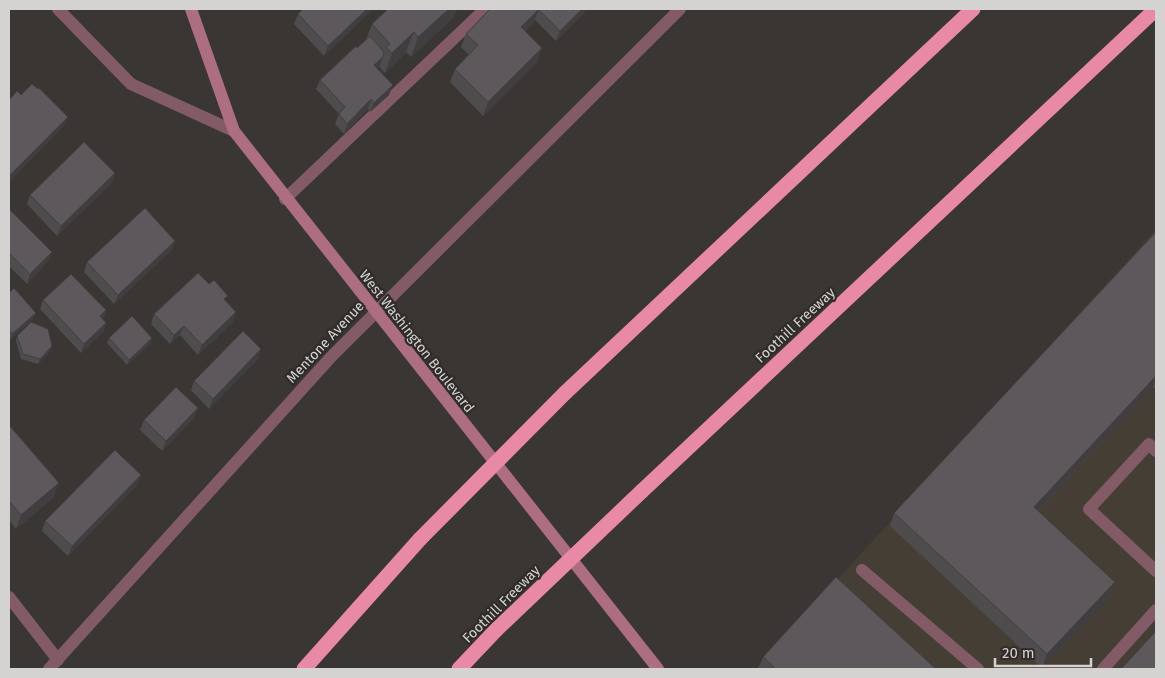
<svg xmlns="http://www.w3.org/2000/svg" width="1165" height="678" viewBox="0 0 1165 678" font-family="'Fira Sans',sans-serif">
  <style>
    .built { fill: #443e35 }
    .lines { fill: none; stroke-linecap: round; stroke-linejoin: round }
    .lane { stroke: #835b66; stroke-width: 12 }
    .street { stroke: #835b66; stroke-width: 12 }
    .secondary { stroke: #ac6e80; stroke-width: 12 }
    .highway { stroke: #e889a6; stroke-width: 15 }
    .highway-bridge { stroke: #e889a6; stroke-width: 15 }
    .wall { fill: #4f4c4e }
    .shaded-wall { fill: #403e40 }
    .building { fill: #5c585b; stroke: #403e40 }
    .labels { text-anchor: middle; stroke-width: 4.5; stroke-linejoin: round; paint-order: stroke }
    .street-label { font-size: 14px; fill: #d5d3d1; stroke: #2f2c29 }
  </style>
  <rect width="100%" height="100%" fill="#393633"/>
  <!-- built -->
  <path class="built" d="M1156 229V669H756Z"/>
  <g class="lines">
    <!-- lane -->
    <path class="lane" d="M285 199 485 9
      M1156 451 1149 444 1089 509 1156 571
      M862 570 978 669
      M1103 669 1156 610"/>
    <!-- street -->
    <path class="street" d="M58 9 131 84 234 131
      M9 597 58 660
      M49 669 331 357 680 9"/>
    <!-- secondary -->
    <path class="secondary" d="M191 9 234 131 658 669"/>
    <!-- highway -->
    <path class="highway" d="M565 393 973 9
      M642 491 1156 9
      M304 669 420 539
      M459 669 496 630"/>
    <!-- highway-bridge -->
    <path class="highway-bridge" d="M420 539 565 393
      M496 630 642 491"/>
  </g>
  <!-- wall -->
  <path class="wall" d="M303 9H373L324 56 294 24 298 14Z
    M388 9H457L453 18 411 57 406 52 385 73 379 67 377 69 389 95 370 112 368 109 344 134 335 124 339 114 316 89 320 80 366 40 372 24Z
    M490 9H585L584 13 556 41 535 20 534 22 525 31 537 62 483 116 450 82 455 69 469 55 461 47 466 34Z
    M115 173 112 183 57 236 27 204 30 195Z
    M9 209 52 252 48 261 27 284 9 266Z
    M1156 234V390L1153 387 1038 511 1115 582 1110 596 1042 668 890 526 894 513Z
    M175 241 172 250 114 304 84 272 87 262Z
    M9 293 34 318 11 339 9 337Z
    M43 300 106 310 103 319 106 323 103 332 81 353 40 309Z
    M154 314 233 322 198 355 180 335 170 344 151 324Z
    M17 336 52 346 50 351 38 364 21 359 16 341Z
    M109 338 151 343 127 365 107 343Z
    M258 359 209 409 191 390 194 381Z
    M195 417 162 451 140 430 144 420Z
    M9 425 54 497 16 529 9 520Z
    M141 475 137 485 68 556 42 531 45 521Z
    M763 657 936 669H758Z"/>
  <!-- shaded-wall -->
  <path class="shaded-wall" d="M367 9H373L324 56 328 46Z
    M449 9H457L453 18 411 57 418 37Z
    M539 9 534 22 516 40 521 27Z
    M582 9H585L584 13 556 41 560 31Z
    M414 32 406 52 385 73 392 53Z
    M542 48 537 62 483 116 488 102Z
    M383 57 379 67 370 75 374 65Z
    M393 85 389 95 370 112 374 103Z
    M371 99 368 109 344 134 347 124Z
    M68 117 64 126 9 182V176Z
    M115 173 112 183 57 236 61 226Z
    M175 241 172 250 114 304 118 295Z
    M52 252 48 261 27 284 30 274Z
    M106 310 102 320 100 316Z
    M236 312 233 322 198 355 202 345Z
    M36 313 34 318 11 339 12 334Z
    M106 323 103 332 81 353 84 344Z
    M184 326 180 335 170 344 174 335Z
    M152 338 151 343 127 365 129 360Z
    M52 346 50 351 38 364 40 359Z
    M261 349 258 359 209 409 213 399Z
    M1156 376V379L1153 387 1029 520 1034 507Z
    M198 408 195 417 162 451 166 441Z
    M141 475 137 485 68 556 72 546Z
    M59 483 54 497 16 529 21 515Z
    M1115 582 1110 596 1042 668 1047 654Z"/>
  <!-- building -->
  <path class="building" d="M303 9H367L328 46 298 14Z
    M388 9H449L418 37 414 32 392 53 386 47 390 44 372 24Z
    M490 9H539L521 27 542 48 488 102 455 69 478 45 466 34Z
    M538 9H582L560 31Z
    M370 36 384 52 383 57 374 65 393 85 374 103 371 99 347 124 339 114 345 107 320 80 356 46 357 48Z
    M32 84 38 89 39 88 68 117 9 176V100L17 91 21 95Z
    M84 142 115 173 61 226 30 195Z
    M145 208 175 241 118 295 87 262Z
    M9 209 52 252 30 274 9 253Z
    M1155 233 1156 234V376L1034 507 1115 582 1047 654 894 513Z
    M198 273 209 284 214 280 228 296 224 299 236 312 202 345 184 326 174 335 154 314Z
    M71 274 106 310 100 316 106 323 84 344 43 300Z
    M14 288 36 313 12 334 9 330V293Z
    M132 316 152 338 129 360 109 338Z
    M31 322 48 329 52 346 40 359 23 354 17 336Z
    M243 331 261 349 213 399 194 381Z
    M176 387 198 408 166 441 144 420Z
    M9 425 59 483 21 515 9 501Z
    M115 450 141 475 72 546 45 521Z
    M836 577 936 669H776L763 657Z
    M1156 631V669H1121Z"/>
  <g class="labels">
    <!-- street labels -->
    <g class="street-label">
      <text transform="translate(795 325) rotate(-43)" y="5">Foothill Freeway</text>
      <text transform="translate(417 341) rotate(52)" y="5">West Washington Boulevard</text>
      <text transform="translate(325 342) rotate(-47)" y="5">Mentone Avenue</text>
      <text transform="translate(501 604) rotate(-45)" y="5">Foothill Freeway</text>
    </g>
  </g>
  <!-- border -->
  <rect width="1165" height="678" fill="none" stroke="#d5d3d1" stroke-width="20"/>
  <!-- scale -->
  <path d="M995 658v8h96v-8" fill="none" stroke="#d5d3d1" stroke-width="2.5"/>
  <text x="1002" y="658" font-size="15" fill="#d5d3d1" stroke="#2f2c29" stroke-width="4" paint-order="stroke">20 m</text>
</svg>
